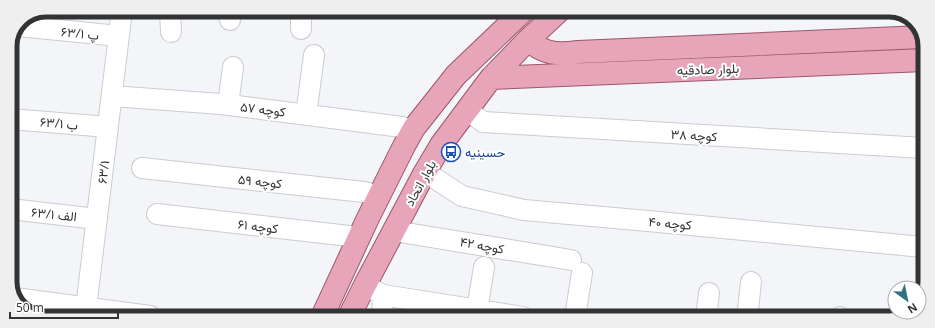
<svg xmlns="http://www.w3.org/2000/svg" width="935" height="328" viewBox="0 0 935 328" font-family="'Open Sans',Vazirmatn,sans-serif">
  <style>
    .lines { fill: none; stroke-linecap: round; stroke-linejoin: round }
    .minor-casing { stroke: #cbccd0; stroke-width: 22 }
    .major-casing { stroke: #9c566b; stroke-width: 24 }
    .minor { stroke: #fff; stroke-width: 20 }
    .major { stroke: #e6a5b8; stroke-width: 22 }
    .labels { text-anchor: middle; stroke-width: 4; stroke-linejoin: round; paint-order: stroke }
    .street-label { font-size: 13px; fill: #323334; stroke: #fff }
    .transit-label { font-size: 13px; fill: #164399; stroke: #fff; text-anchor: start }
    .rim { fill: none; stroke: #323334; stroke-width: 5 }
  </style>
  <rect width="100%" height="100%" fill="#f3f5f9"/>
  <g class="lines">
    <!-- minor casing -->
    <g class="minor-casing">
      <path id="minor" d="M170 10 171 32
        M230 20V10
        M18 26 119 36
        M301 29V11
        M112 96 221 104 402 127 413 131
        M228 105 233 67
        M467 110 483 122 924 148
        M306 115 314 55
        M10 119 108 127
        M142 168 364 192 379 196
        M425 172 462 196 524 210 648 221 923 247
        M10 209 97 219
        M157 214 358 237
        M394 231 571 260
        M365 285 383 295 523 317
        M15 298 150 316
        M86 308 122 10
        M477 310 484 267
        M382 317 383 295
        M575 317 582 273
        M706 318 709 293
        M747 318 751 282
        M840 318V317"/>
    </g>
    <!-- major casing -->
    <g class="major-casing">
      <path id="major" d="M528 40C544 54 557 55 578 52L922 37
        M491 78 925 60
        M322 317 368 218 404 146 414 128 456 75 523 11
        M349 317 365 285 425 172 441 145 491 78 528 40 559 11"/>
    </g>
    <!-- minor -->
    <use href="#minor" class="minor"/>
    <!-- major -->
    <use href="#major" class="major"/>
  </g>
  <!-- icons -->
  <defs>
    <g id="bus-ring" transform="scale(1)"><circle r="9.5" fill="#fff" stroke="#1a4fb4" stroke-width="1.5"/><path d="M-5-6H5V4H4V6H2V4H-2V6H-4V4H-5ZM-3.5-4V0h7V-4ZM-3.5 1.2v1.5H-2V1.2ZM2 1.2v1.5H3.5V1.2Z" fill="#1a4fb4"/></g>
  </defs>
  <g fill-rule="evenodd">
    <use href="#bus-ring" x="451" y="152"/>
  </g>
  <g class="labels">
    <!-- street labels -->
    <g class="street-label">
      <text transform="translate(80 33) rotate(6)" y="5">۶۳/۱ پ</text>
      <text transform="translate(708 69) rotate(-2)" y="5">بلوار صادقیه</text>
      <text transform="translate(263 109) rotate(7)" y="5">کوچه ۵۷</text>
      <text transform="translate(59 123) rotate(5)" y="5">۶۳/۱ ب</text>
      <text transform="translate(694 135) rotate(3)" y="5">کوچه ۳۸</text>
      <text transform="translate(103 172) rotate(-83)" y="5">۶۳/۱</text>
      <text transform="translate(260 181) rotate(6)" y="5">کوچه ۵۹</text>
      <text transform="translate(420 183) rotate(-61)" y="5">بلوار اتحاد</text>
      <text transform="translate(54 214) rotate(6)" y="5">۶۳/۱ الف</text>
      <text transform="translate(670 223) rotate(5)" y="5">کوچه ۴۰</text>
      <text transform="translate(258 226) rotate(7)" y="5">کوچه ۶۱</text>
      <text transform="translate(482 245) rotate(10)" y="5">کوچه ۴۲</text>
    </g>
    <!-- transit labels -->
    <g class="transit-label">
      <text x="465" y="157">حسینیه</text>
    </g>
  </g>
  <!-- crop -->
  <path d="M0 0H935V328H0ZM46 17H889A29 29 0 0 1 918 46V282A29 29 0 0 1 889 311H46A29 29 0 0 1 17 282V46A29 29 0 0 1 46 17Z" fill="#efefef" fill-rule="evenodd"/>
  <path class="rim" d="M46 17H889A29 29 0 0 1 918 46V282A29 29 0 0 1 889 311H46A29 29 0 0 1 17 282V46A29 29 0 0 1 46 17Z"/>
  <!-- north arrow -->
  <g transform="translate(907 300) rotate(147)"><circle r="19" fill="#ffffff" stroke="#adadae"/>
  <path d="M0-3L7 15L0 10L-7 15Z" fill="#2f7383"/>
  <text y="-6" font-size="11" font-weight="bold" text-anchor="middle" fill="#323334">N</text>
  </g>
  <!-- scale -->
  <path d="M10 312v6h108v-6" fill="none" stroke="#323334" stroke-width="2"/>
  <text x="16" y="312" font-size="12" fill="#323334" stroke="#ffffff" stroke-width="3" paint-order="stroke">50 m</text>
</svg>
